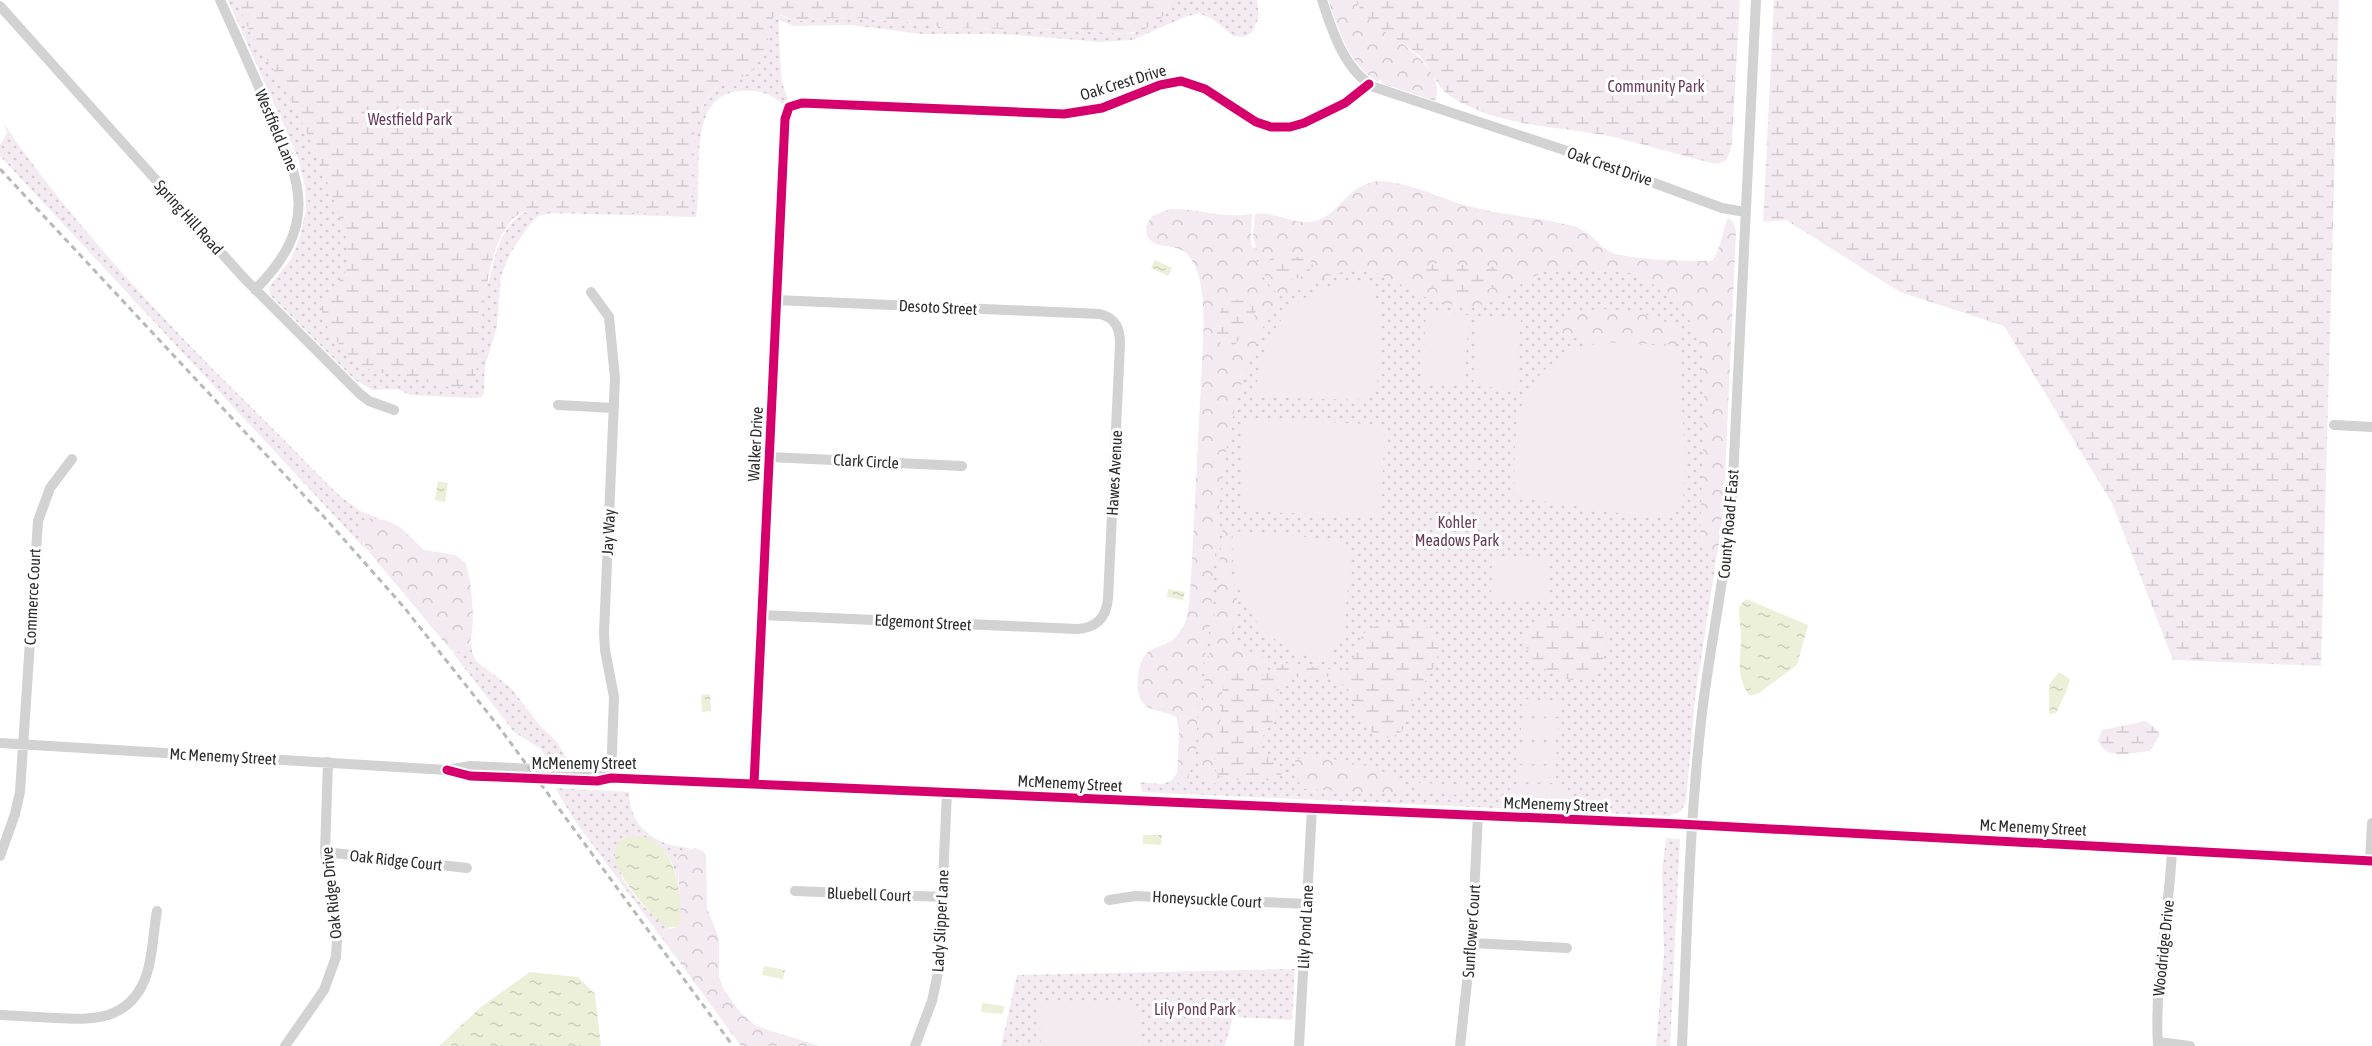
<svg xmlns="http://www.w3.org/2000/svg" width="2372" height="1046" viewBox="0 0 2372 1046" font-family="'Asap Condensed',sans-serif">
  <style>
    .grass { fill: url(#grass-dots); fill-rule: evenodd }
    .forest { fill: url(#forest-crowns); fill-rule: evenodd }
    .wetland { fill: url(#wetland-marsh) }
    .garden { fill: #f3ebf1 }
    .water { fill: url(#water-ripples) }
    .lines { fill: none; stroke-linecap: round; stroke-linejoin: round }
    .minor { stroke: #d2d2d2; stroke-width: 10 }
    .rail { stroke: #b9b9b9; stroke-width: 3; stroke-dasharray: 6 4.5; stroke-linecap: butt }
    .cycleway-casing { stroke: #fff; stroke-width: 13 }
    .cycleway { stroke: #d6006c; stroke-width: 9 }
    .labels { text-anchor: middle; stroke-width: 6; stroke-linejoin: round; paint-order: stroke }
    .street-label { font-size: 16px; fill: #2d2d2d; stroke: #fff }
    .park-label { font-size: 16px; fill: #673b59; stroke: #fff }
  </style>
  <defs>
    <pattern id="grass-dots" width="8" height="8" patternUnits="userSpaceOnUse" patternTransform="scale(1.5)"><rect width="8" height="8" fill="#f3ebf1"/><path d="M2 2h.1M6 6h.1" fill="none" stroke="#d1cacf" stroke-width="1.8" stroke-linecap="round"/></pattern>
    <pattern id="forest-crowns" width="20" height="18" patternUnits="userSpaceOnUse" patternTransform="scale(1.5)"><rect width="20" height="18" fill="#f3ebf1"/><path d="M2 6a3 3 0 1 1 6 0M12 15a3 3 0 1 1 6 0" fill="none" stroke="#d1cacf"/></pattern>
    <pattern id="wetland-marsh" width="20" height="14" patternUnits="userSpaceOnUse" patternTransform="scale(1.5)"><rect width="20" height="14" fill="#f3ebf1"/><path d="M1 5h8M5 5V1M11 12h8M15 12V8" fill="none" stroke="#d1cacf"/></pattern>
    <pattern id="water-ripples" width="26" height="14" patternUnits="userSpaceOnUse" patternTransform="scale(1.5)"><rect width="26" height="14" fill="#ecf0d8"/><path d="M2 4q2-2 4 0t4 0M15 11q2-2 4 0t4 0" fill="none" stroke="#cbceba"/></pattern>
  </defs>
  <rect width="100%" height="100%" fill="#fff"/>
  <!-- grass -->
  <path class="grass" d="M228 0H777L776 14 795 21 850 17 951 28 1073 30 1124 34 1133 33 1158 21 1165 14 1171 0H1257L1259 17 1252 33 1244 37 1233 36 1214 20 1199 13 1185 17 1132 40 1101 42 1003 34H922L850 25 794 26 779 20C778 23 781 75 782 81 783 87 786 93 788 99L782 104C770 92 756 90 740 91 684 95 704 180 696 217L551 213 538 216 527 228 511 252 501 276 497 327 485 366 484 393 482 397 473 398 410 395 397 389 373 390 355 380 270 295 269 287 291 259 300 237 306 209 305 186 298 158ZM700 85 719 86 709 95 700 112ZM490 209 528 211C500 224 495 256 488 284Z
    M4 124C75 227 161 318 250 406 281 436 310 467 341 497L362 512 385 520 378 518 362 543 368 552 0 156V145L7 133Z
    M1211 245 1734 272 1723 514 1695 699 1686 802 1681 811 1669 816 1624 814 1142 792 1140 782C1154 783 1170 789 1177 772V780L1180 784Z
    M471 638 472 652 476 661 511 688 538 723 557 742 572 767 551 766 541 749 514 732 449 648 453 652H461L470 644Z
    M555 788 629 792C629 828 658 847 691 848L685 850 678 870 680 909C678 880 676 847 644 840 635 838 629 835 621 840 621 850 619 863 621 873 623 886 658 924 670 928L663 930 664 941 575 821Z
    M1666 838 1680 839 1670 1046H1656L1664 954 1662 872Z
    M1295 969 1292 1020 1233 1017 1225 1046H1001L1017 975Z"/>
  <!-- forest -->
  <path class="forest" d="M1328 0H1355C1371 32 1451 60 1435 101L1381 83 1382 81 1379 80 1378 82C1349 66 1339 29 1328 0Z
    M1377 181C1408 181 1436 197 1465 205 1500 215 1538 217 1573 226 1592 231 1596 245 1611 252 1629 260 1689 261 1711 261 1720 255 1722 230 1728 218L1733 222 1736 231 1725 474 1718 551 1706 548 1700 542C1701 499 1703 457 1704 414 1704 388 1706 359 1696 333 1688 310 1654 280 1630 273 1608 267 1581 267 1558 269 1525 271 1506 306 1472 306 1456 306 1438 303 1423 296 1398 285 1378 266 1347 271 1324 275 1306 288 1285 297L1280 296 1270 287 1266 279 1253 238 1255 214C1276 211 1294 226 1315 221 1341 214 1344 187 1377 181ZM1276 256 1309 259 1305 274 1288 282 1268 262ZM1425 269 1460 292C1443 290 1433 291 1423 275Z
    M1170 209C1199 208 1222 219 1252 214L1251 242 1264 283 1278 303C1272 315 1263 325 1258 338 1219 428 1218 527 1210 623 1208 644 1202 665 1200 686 1197 713 1197 741 1195 768L1191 770 1188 780 1183 785 1179 784 1177 780 1179 733 1177 718C1167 710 1152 713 1143 703 1138 697 1137 689 1138 681 1140 637 1164 655 1180 632 1191 618 1189 595 1191 578L1203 343C1204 318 1207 256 1176 248 1165 245 1154 247 1147 236L1146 226 1152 216ZM1224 304 1255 316 1235 345 1228 348 1219 339V314Z
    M1611 309C1636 311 1660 315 1680 332V342L1674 345C1651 343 1569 345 1556 330V324C1567 311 1595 309 1611 309Z
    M371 518 385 520 400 527 424 550 455 555 465 562C472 575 484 672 450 649L365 547 359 528 362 523Z
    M1223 526 1229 527 1231 530 1230 568 1239 606 1232 633V641L1240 647 1266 658 1268 665 1267 672C1254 681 1237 666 1226 676 1218 684 1221 715 1221 727 1220 738 1212 758 1214 768 1216 773 1219 776 1224 778L1217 784 1203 781 1198 772 1204 684 1213 631Z
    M1305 757C1336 758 1384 765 1406 786V792L1402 794 1304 789 1300 786 1295 760Z
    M695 848 703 851 706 855 707 908 719 939V976L723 988 740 1012 756 1026 820 1046H741L664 941 663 930 678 927 680 909 678 858 683 851Z"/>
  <!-- wetland -->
  <path class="wetland" d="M237 0H1171L1165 14 1158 21 1143 30 1124 34 1073 30 951 28 850 17 795 21 781 15H775L772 19 767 45 751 73 717 87 709 95 700 111 694 133V190L691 215 537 209C528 210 518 213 512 220 483 252 482 333 476 374L472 383C452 395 423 379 402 375 390 373 377 374 366 368 353 360 339 346 331 333 323 321 316 303 328 291 332 287 338 285 341 279 350 266 349 249 345 235 332 188 308 130 284 88 268 59 246 32 237 0Z
    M1355 0H1740L1732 141C1730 153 1729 163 1715 164 1678 155 1642 143 1604 135 1554 126 1495 126 1450 96 1434 85 1431 65 1416 53 1395 36 1369 27 1355 0Z
    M1774 0H2339L2321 666 2173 660 2112 503 2004 326 1900 292 1786 220 1763 222Z
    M1276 256 1298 257 1311 261 1313 266C1308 276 1290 282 1279 283 1270 279 1266 268 1270 259Z
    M1438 263 1494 267 1499 272V281C1488 299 1440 294 1425 282L1423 275 1427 266Z
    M1234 300 1251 301 1256 305 1257 310 1235 345 1225 348C1211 336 1215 305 1234 300Z
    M1540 620H1589L1602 624C1612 639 1604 663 1594 676 1567 693 1507 655 1529 624Z
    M1385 623C1423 620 1455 627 1431 672 1426 682 1418 690 1413 700 1407 710 1408 722 1402 731 1367 758 1356 696 1341 683 1333 675 1319 676 1309 676 1297 676 1287 678 1279 688L1275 718 1261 739 1263 753C1271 761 1286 763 1280 777 1269 784 1227 782 1217 774L1214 761 1220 736 1222 691 1227 675 1238 673 1261 676 1273 667 1288 663 1344 671C1364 652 1348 633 1385 623Z
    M2146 721 2159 732V736L2150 751C2132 752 2105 762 2098 740L2102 730Z"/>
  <!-- garden -->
  <path class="garden" d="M1349 281H1374V294L1381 308 1377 391 1366 400 1256 397C1258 339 1288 291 1349 281Z
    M1426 312 1469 315 1464 386 1422 383Z
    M1478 316 1521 318 1516 389 1473 386Z
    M1605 343 1679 346 1685 461 1683 505 1671 516 1626 514 1514 497C1515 470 1513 439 1519 413 1529 374 1566 345 1605 343Z
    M1244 418 1385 425 1381 517 1240 511Z
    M1465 462 1481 463 1482 469 1465 470Z
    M1233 531 1342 540 1351 551 1344 633 1331 647 1330 660C1261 653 1227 596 1233 531Z
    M1492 556 1548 557 1547 600 1491 598Z
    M1522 699 1559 701 1558 717 1522 716Z
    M1521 721 1558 722V739L1521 738Z
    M1520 743 1557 744 1556 761 1520 760Z
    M1519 765 1556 766V783L1519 782Z
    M1419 778V783L1466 785 1465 796 1425 791 1410 784Z
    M1509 786 1566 788 1568 789V797H1511Z
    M1039 1002H1133L1140 1009V1046H1041Z"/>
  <!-- water -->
  <path class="water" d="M1155 260 1172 268 1168 276 1151 268Z
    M438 481 448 483 445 502 435 500Z
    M1168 589 1185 592 1183 600 1167 597Z
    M1746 599 1808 625 1797 665 1759 693 1750 696C1736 678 1740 661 1741 641 1741 629 1739 618 1739 607Z
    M2059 672 2070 679 2066 692 2056 713 2049 714V685Z
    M710 694 711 711 702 712 701 695Z
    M1143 835H1162L1161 845 1143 844Z
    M629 836C666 832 677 870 680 899 680 908 683 918 678 927H667L659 922C646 908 589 850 629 836Z
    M764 966 785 970 783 979 762 975Z
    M530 972 578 977 595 994 601 1046H439L481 1007Z
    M982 1003 1004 1006 1003 1014 981 1012Z"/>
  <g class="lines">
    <!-- minor -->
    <path class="minor" d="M220 0C236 35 252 71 267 106 301 182 321 223 255 290
      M1322 0C1332 30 1344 70 1374 87L1570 152 1722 208 1745 212
      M0 6 243 277 360 394 369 401 394 410
      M591 292 609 317 615 378 604 633 605 650 614 697 611 778
      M558 405 614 408
      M2334 425 2372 427
      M769 457 962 466
      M762 615 1077 629C1096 628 1106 618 1108 599L1120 344C1120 329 1116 318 1100 314L776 300
      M0 743 447 770 470 766 598 772 611 778
      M447 770 470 776 597 781 611 778 1679 824 2372 861
      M754 784 785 119 789 107 802 103 1064 114 1102 108 1160 85 1181 81 1205 89 1256 122 1271 127H1290L1304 123 1345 103 1369 84
      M325 852 467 868
      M0 856 15 814 20 792 38 521 50 488 72 459
      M2370 861 2372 823
      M795 891 942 897
      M1109 900 1135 896 1306 904
      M1471 943 1567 948
      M0 1015C18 1016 37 1017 55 1018 93 1020 128 1021 145 979 153 959 153 933 157 911
      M2158 1042 2190 1046
      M285 1046 324 990 336 957 338 924 325 852 328 762
      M915 1046 932 1001 939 968 947 792
      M1299 1046 1312 808
      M1460 1046 1472 937 1478 815
      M1682 1046C1687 938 1689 829 1701 722 1709 648 1726 575 1732 500L1756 0
      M2158 1046C2154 980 2169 916 2172 850"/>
    <!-- rail -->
    <path class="rail" d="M0 169 325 518 403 606 499 727 733 1046"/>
    <!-- cycleway casing -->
    <g class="cycleway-casing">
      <path id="cycleway" d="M447 770 470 776 597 781 611 778 1679 824 2372 861
        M754 784 785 119 789 107 802 103 1064 114 1102 108 1160 85 1181 81 1205 89 1256 122 1271 127H1290L1304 123 1345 103 1369 84"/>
    </g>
    <!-- cycleway -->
    <use href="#cycleway" class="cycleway"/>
  </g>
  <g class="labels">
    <!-- street labels -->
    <g class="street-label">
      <text transform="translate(1123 82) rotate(-17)" y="6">Oak Crest Drive</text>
      <text transform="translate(277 130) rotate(67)" y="6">Westfield Lane</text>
      <text transform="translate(1610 166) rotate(19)" y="6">Oak Crest Drive</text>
      <text transform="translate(189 217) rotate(48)" y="6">Spring Hill Road</text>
      <text transform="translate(938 307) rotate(3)" y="6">Desoto Street</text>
      <text transform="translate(755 444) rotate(-87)" y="6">Walker Drive</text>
      <text transform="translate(866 461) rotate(3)" y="6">Clark Circle</text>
      <text transform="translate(1114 473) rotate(-87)" y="6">Hawes Avenue</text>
      <text transform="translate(1728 524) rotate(-85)" y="6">County Road F East</text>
      <text transform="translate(608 532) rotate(-87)" y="6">Jay Way</text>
      <text transform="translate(32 597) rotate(-87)" y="6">Commerce Court</text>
      <text transform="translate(923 622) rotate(3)" y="6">Edgemont Street</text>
      <text transform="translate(223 756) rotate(3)" y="6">Mc Menemy Street</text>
      <text x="584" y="769">McMenemy Street</text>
      <text transform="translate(1070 783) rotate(3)" y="6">McMenemy Street</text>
      <text transform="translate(1556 804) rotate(2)" y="6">McMenemy Street</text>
      <text transform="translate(2033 827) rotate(3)" y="6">Mc Menemy Street</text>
      <text transform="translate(396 860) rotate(6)" y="6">Oak Ridge Court</text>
      <text transform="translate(331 893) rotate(-96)" y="6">Oak Ridge Drive</text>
      <text transform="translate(869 894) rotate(2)" y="6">Bluebell Court</text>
      <text transform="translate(1207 899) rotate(3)" y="6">Honeysuckle Court</text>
      <text transform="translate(940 921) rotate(-87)" y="6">Lady Slipper Lane</text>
      <text transform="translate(1305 927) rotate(-87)" y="6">Lily Pond Lane</text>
      <text transform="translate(1471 931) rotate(-86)" y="6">Sunflower Court</text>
      <text transform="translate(2163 948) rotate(-84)" y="6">Woodridge Drive</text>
    </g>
    <!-- park labels -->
    <g class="park-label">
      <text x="1656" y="92">Community Park</text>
      <text x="410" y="125">Westfield Park</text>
      <text x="1457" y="528">Kohler<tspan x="1457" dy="18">Meadows Park</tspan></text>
      <text x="1195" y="1015">Lily Pond Park</text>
    </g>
  </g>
</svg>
